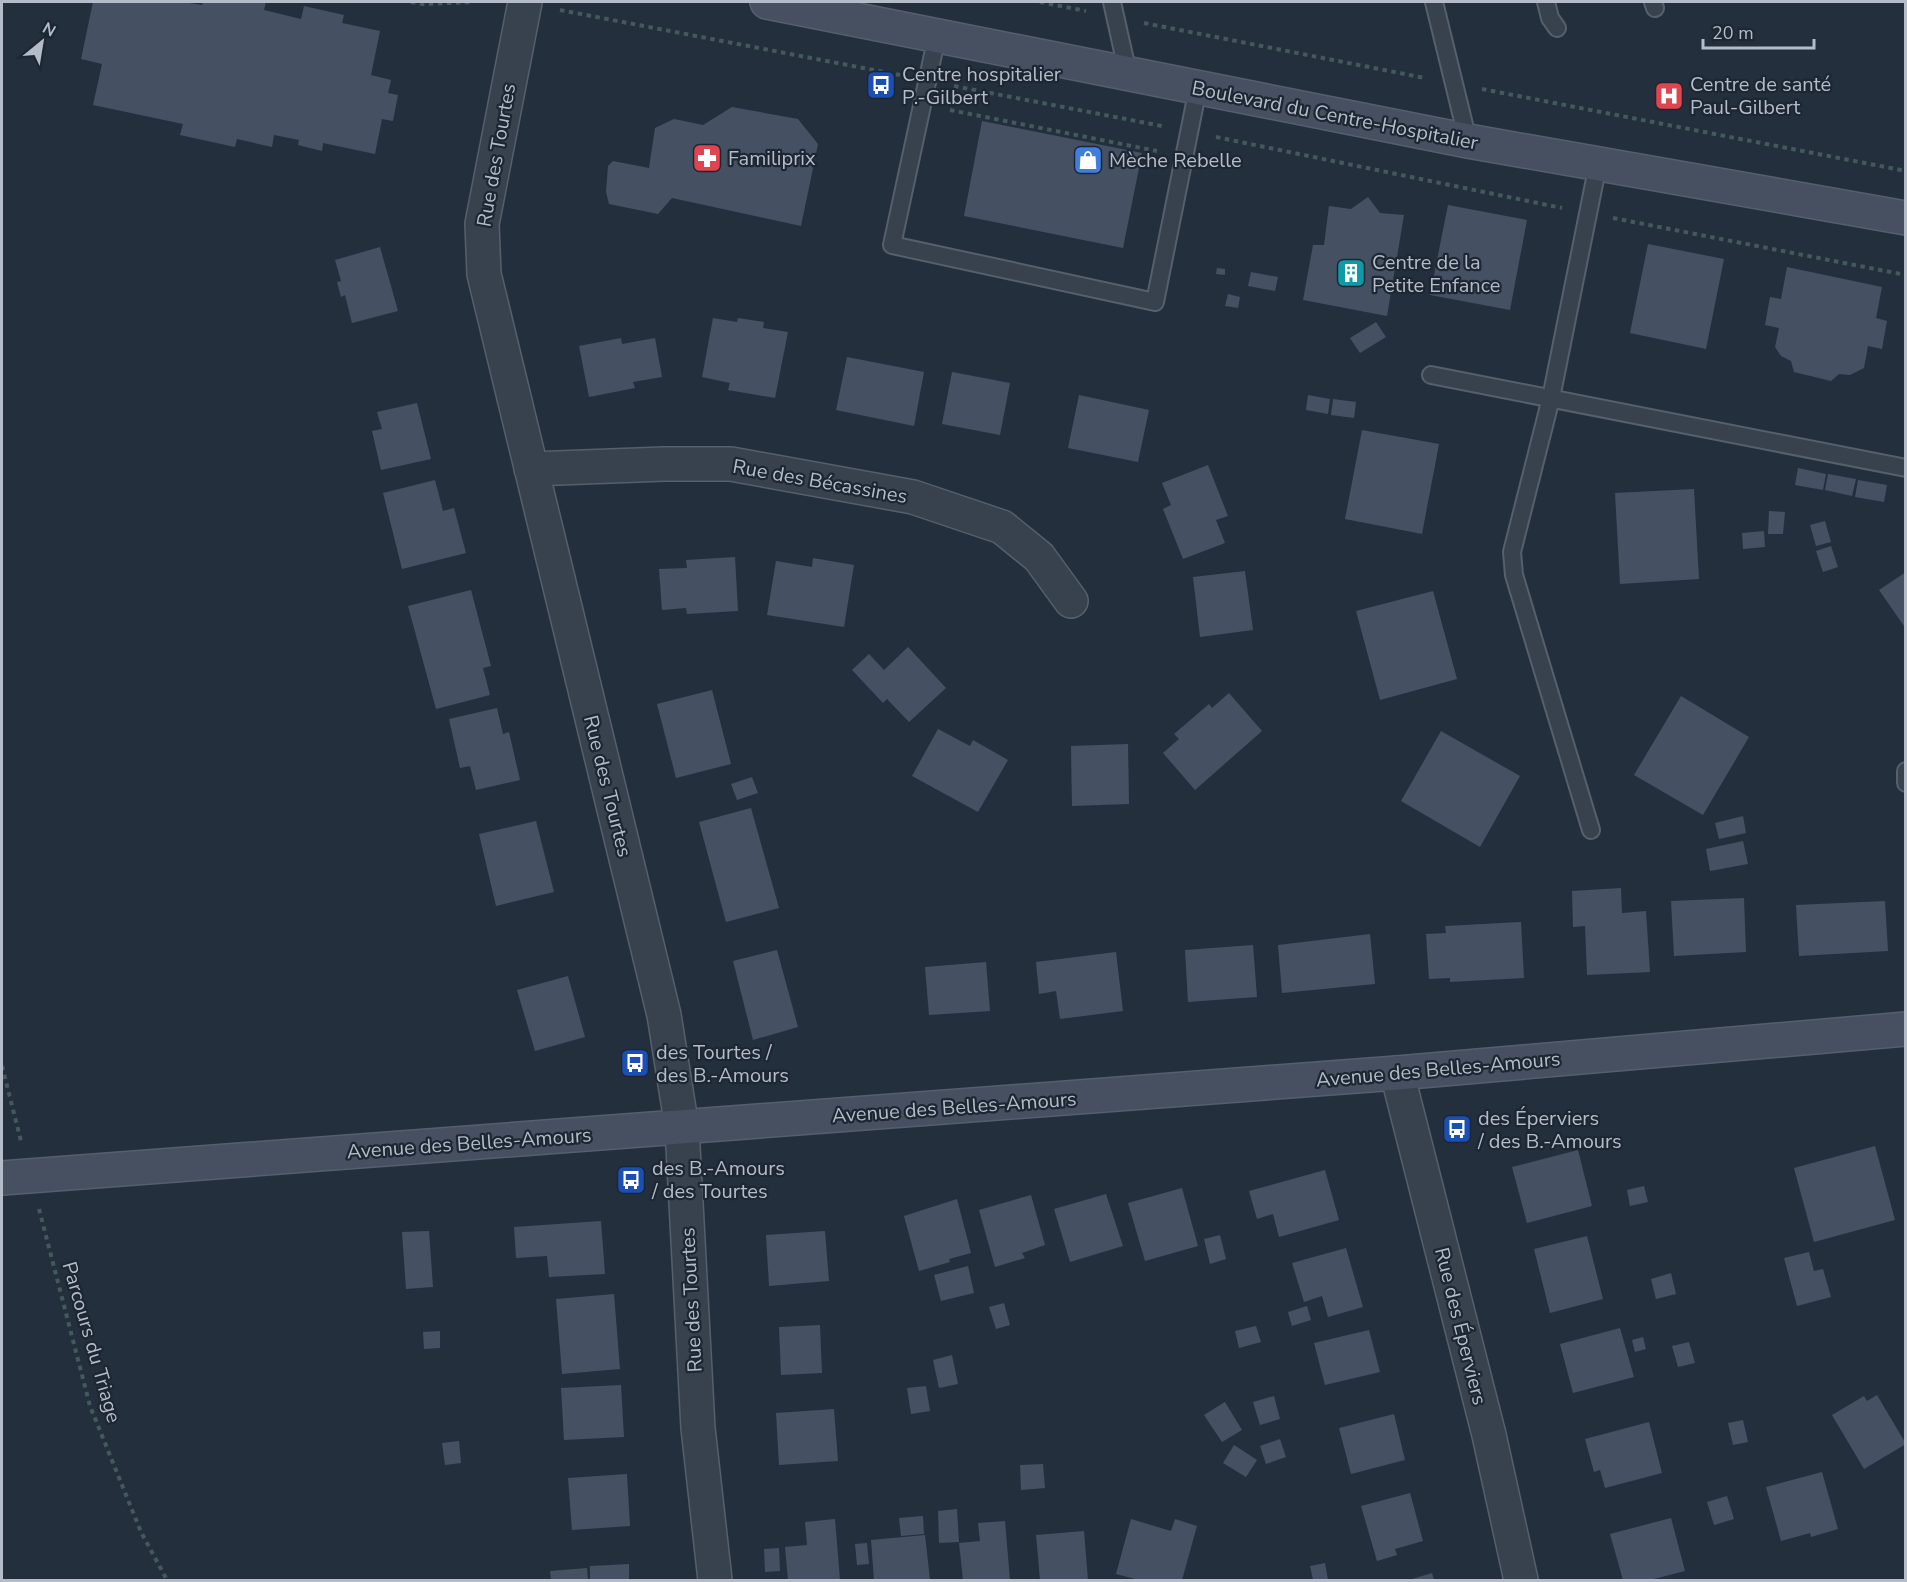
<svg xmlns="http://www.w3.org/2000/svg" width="1907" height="1582" viewBox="0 0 1907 1582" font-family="'Nunito Sans',sans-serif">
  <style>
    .building { fill: #455162 }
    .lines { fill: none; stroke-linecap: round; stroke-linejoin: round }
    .lane-casing { stroke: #565f6c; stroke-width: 20 }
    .street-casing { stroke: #565f6c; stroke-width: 36 }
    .secondary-casing { stroke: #565f6c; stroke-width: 36 }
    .path { stroke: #44595c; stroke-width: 4; stroke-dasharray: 4.5 4.5; stroke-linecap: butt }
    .lane { stroke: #38414e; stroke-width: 16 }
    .street { stroke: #38414e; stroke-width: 33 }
    .secondary { stroke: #465061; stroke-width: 33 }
    .labels { text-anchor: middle; stroke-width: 4.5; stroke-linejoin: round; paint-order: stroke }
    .poi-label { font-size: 20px; fill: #b4bcc9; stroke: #1d2633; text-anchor: start }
    .street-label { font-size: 20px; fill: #b4bcc9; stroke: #1d2633 }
  </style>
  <rect width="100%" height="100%" fill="#242f3e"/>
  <!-- building -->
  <path class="building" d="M93 2H183L202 5 203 2H266L264 10 301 19 304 6 344 15 342 23 380 31 371 75 391 80 388 93 398 95 393 121 382 119 375 154 323 143 322 151 298 145 299 140 274 135 272 147 237 139 235 147 180 135 183 124 93 105 102 64 81 59Z
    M732 107 798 119 818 144 801 226 672 198 658 214 609 204 606 192 608 166 613 161 649 168 655 128 674 119 703 125Z
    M982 121 1142 153 1123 248 964 216Z
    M1368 197 1380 213 1404 215 1387 316 1303 300 1313 245H1324L1329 206 1351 209Z
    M1448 205 1527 220 1510 310 1430 295Z
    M1648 244 1724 259 1706 349 1630 333Z
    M380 247 398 311 352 323 345 295 341 297 337 282 341 281 335 260Z
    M1787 267 1882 287 1876 318 1887 321 1882 349 1868 346 1864 368 1850 375 1839 374 1831 381 1794 372 1791 361 1781 356 1775 347 1779 328 1765 325 1770 297 1781 299Z
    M1217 268 1225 269V275L1216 274Z
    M1251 272 1278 277 1275 291 1248 286Z
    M1228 294 1240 297 1238 308 1225 306Z
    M713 318 737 322 738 318 764 322 763 328 788 332 775 398 728 390 730 383 702 377Z
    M1376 322 1386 337 1360 353 1350 338Z
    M621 338 622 344 655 338 662 377 633 382 635 388 589 397 579 346Z
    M847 357 924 372 914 426 836 410Z
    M952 372 1010 383 1000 435 942 424Z
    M1079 395 1149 410 1138 462 1068 448Z
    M1308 395 1330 399 1328 414 1306 410Z
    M1333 399 1356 402 1354 418 1331 415Z
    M417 403 431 459 381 470 372 431 382 429 377 412Z
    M1362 430 1439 444 1422 534 1345 519Z
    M1208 465 1228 516 1216 520 1225 543 1183 559 1163 509 1171 505 1162 483Z
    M1798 468 1826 474 1823 490 1795 485Z
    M1828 474 1856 479 1852 496 1825 490Z
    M435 480 443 511 454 508 466 553 402 569 383 493Z
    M1858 480 1887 485 1884 502 1855 497Z
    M1694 489 1699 579 1620 584 1615 493Z
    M1769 511 1785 512 1783 534H1768Z
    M1825 521 1831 542 1816 546 1810 525Z
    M1764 531 1765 547 1743 549 1742 533Z
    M1831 546 1838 567 1823 572 1816 551Z
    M735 557 738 611 687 614 686 608 662 610 659 569 687 568 686 560Z
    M813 558 854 565 844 627 767 615 776 561 812 567Z
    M1245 571 1253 630 1200 637 1193 577Z
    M1906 572V629L1879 590Z
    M471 590 491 666 483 668 490 695 436 709 408 606Z
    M1433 591 1457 679 1380 700 1356 611Z
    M908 647 946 688 909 722 887 699 883 703 852 670 869 654 884 670Z
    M712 690 731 764 676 778 657 704Z
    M1229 693 1262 731 1195 790 1163 753 1179 739 1174 734 1209 704 1212 708Z
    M1681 696 1749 737 1703 815 1634 775Z
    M497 708 503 734 509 732 520 780 476 790 470 766 460 768 449 719Z
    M938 729 970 746 973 740 1008 760 978 812 912 776Z
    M1441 731 1520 776 1480 847 1401 801Z
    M1128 744 1129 804 1072 806 1071 746Z
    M752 777 758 793 737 800 731 784Z
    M751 808 779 908 726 922 699 822Z
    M1743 816 1746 833 1719 839 1715 823Z
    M536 821 554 892 496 906 479 834Z
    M1743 841 1748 864 1710 871 1706 849Z
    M1621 888 1622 913 1646 911 1650 972 1587 975 1585 926 1573 927 1572 891Z
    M1744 898 1746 952 1674 956 1671 901Z
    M1885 901 1888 951 1799 956 1796 905Z
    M1521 922 1524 978 1450 982V978L1429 979 1426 934 1446 933 1445 926Z
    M1370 934 1375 984 1282 993 1278 945Z
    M1253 945 1257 997 1188 1002 1185 950Z
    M777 950 798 1027 753 1040 733 961Z
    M1116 952 1123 1011 1060 1019 1056 991 1039 994 1036 962Z
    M986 962 990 1011 929 1015 925 967Z
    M568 976 585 1037 535 1051 517 990Z
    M1875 1146 1895 1220 1814 1242 1794 1168Z
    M1578 1150 1592 1206 1527 1223 1512 1167Z
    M1325 1170 1339 1220 1279 1237 1273 1214 1257 1219 1249 1191Z
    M1644 1186 1648 1202 1630 1206 1627 1190Z
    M1182 1188 1198 1246 1145 1261 1128 1203Z
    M1106 1194 1123 1246 1070 1262 1054 1209Z
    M1031 1195 1045 1245 1022 1253 1025 1258 995 1267 979 1210Z
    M957 1199 971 1253 949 1259 950 1262 919 1271 904 1216Z
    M601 1221 605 1274 549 1277 547 1256 516 1258 514 1227Z
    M429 1231 433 1287 406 1289 402 1232Z
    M825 1231 829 1281 769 1286 766 1235Z
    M1220 1235 1226 1259 1210 1264 1204 1239Z
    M1587 1236 1603 1299 1550 1313 1534 1249Z
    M1346 1248 1363 1307 1328 1317 1322 1296 1304 1302 1292 1263Z
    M1809 1252 1814 1271 1823 1269 1831 1297 1797 1306 1784 1258Z
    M968 1266 974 1293 941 1301 934 1275Z
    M1671 1273 1676 1294 1656 1299 1651 1279Z
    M614 1294 620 1369 562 1374 556 1299Z
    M1004 1303 1010 1325 996 1329 989 1307Z
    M1307 1306 1311 1320 1292 1326 1288 1312Z
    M820 1325 822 1373 781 1375 779 1327Z
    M1256 1326 1261 1342 1239 1348 1235 1331Z
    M1620 1328 1634 1377 1573 1393 1560 1344Z
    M1369 1330 1380 1372 1325 1385 1314 1343Z
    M440 1331V1348L424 1349 423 1332Z
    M1643 1337 1646 1349 1635 1352 1632 1340Z
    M1689 1342 1695 1363 1678 1367 1672 1346Z
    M952 1355 958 1384 939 1388 933 1360Z
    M621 1385 624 1437 564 1440 561 1388Z
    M926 1386 930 1411 911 1414 907 1388Z
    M1877 1395 1906 1444 1864 1469 1832 1415 1864 1396 1867 1401Z
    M1274 1396 1280 1419 1260 1425 1253 1402Z
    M1225 1402 1242 1430 1222 1442 1204 1415Z
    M834 1409 838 1461 779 1465 776 1413Z
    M1394 1414 1405 1460 1351 1474 1339 1428Z
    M1743 1420 1748 1442 1733 1445 1728 1423Z
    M1649 1422 1662 1473 1605 1488 1600 1470 1594 1472 1585 1439Z
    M1280 1439 1286 1457 1266 1464 1260 1446Z
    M459 1441 461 1463 445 1465 442 1443Z
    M1234 1445 1257 1460 1246 1477 1223 1463Z
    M1043 1464 1045 1488 1021 1490 1020 1465Z
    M1822 1472 1838 1529 1811 1537 1810 1533 1781 1541 1766 1487Z
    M627 1474 630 1526 572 1530 568 1478Z
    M1410 1493 1423 1541 1395 1549 1397 1555 1377 1561 1361 1506Z
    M1727 1496 1734 1519 1714 1525 1707 1502Z
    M957 1509 959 1542 939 1543 938 1511Z
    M923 1516 924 1534 901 1536 899 1518Z
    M1671 1518 1685 1571 1650 1580H1623L1610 1534Z
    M835 1519 840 1580H788L785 1547 807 1545 805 1522Z
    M1131 1519 1171 1531 1175 1519 1197 1526 1182 1580H1139L1116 1574Z
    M1005 1521 1010 1580H963L959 1543 980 1541 978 1523Z
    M1084 1531 1088 1580H1040L1036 1535Z
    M925 1535 930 1580H874L871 1540Z
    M867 1543 869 1564 857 1565 855 1544Z
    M779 1548 780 1571 765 1572 764 1549Z
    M1325 1563 1328 1580H1313L1310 1566Z
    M629 1564V1580H590V1566Z
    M587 1568 588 1580H551L550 1571Z
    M1432 1573 1434 1580H1409Z"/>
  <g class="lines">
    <!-- lane casing -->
    <g class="lane-casing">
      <path id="lane" d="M1112 2 1128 74
        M1434 2 1468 141
        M1546 2 1550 18 1557 28
        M1653 2 1655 8
        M937 36 892 245 1155 302 1198 88
        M1431 375 1906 468
        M1906 771V783
        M1591 830 1514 575 1512 552 1551 398 1598 164"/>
    </g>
    <!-- street casing -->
    <g class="street-casing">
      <path id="street" d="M525 2 482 224 484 274 664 1015 682 1128 698 1428 715 1580
        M531 469 664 464H731L913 497 1002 527 1039 557 1071 601
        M1397 1073 1489 1435 1521 1580"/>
    </g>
    <!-- secondary casing -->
    <g class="secondary-casing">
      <path id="secondary" d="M767 2 1468 141 1906 218
        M2 1178 1397 1073 1906 1029"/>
    </g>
    <!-- path -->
    <path class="path" d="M411 2 423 4 474 2
      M1040 2 1086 11
      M560 10 900 75
      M1144 23 1425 78
      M954 86 1162 126
      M1482 89 1906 171
      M950 110 1157 151
      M1216 137 1562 208
      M1613 218 1906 275
      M2 1066 21 1141
      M39 1209 90 1406 141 1532 167 1580"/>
    <!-- lane -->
    <use href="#lane" class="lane"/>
    <!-- street -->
    <use href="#street" class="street"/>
    <!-- secondary -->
    <use href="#secondary" class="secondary"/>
  </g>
  <!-- icons -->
  <defs>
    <g id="bus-square" transform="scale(1.5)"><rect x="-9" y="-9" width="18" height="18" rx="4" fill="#1a4fb4" stroke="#1d2633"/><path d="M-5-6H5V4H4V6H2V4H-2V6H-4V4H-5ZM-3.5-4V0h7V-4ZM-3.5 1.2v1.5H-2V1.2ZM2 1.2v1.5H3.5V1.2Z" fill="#fff"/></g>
    <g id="hospital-square" transform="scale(1.5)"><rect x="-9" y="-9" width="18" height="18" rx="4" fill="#e0444e" stroke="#1d2633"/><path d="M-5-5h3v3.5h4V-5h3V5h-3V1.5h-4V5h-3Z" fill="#fff"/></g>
    <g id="pharmacy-square" transform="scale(1.5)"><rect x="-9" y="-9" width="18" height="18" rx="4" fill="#e0444e" stroke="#1d2633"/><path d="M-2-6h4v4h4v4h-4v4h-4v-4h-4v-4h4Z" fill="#fff"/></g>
    <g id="shop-square" transform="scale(1.5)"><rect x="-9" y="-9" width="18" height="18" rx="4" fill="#3f7fe0" stroke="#1d2633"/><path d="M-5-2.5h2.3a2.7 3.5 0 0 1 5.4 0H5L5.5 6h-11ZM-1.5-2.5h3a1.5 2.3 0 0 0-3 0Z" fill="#fff"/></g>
    <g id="building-square" transform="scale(1.5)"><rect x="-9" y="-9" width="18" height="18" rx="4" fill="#0f9aa8" stroke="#1d2633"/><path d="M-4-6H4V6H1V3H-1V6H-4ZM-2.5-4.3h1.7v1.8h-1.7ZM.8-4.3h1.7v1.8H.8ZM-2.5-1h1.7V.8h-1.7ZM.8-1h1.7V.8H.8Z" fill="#fff"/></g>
  </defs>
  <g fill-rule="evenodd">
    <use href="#bus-square" x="881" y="85"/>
    <use href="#hospital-square" x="1669" y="96"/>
    <use href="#pharmacy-square" x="707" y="158"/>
    <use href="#shop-square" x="1088" y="160"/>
    <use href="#building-square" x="1351" y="273"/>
    <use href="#bus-square" x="635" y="1063"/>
    <use href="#bus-square" x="1457" y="1129"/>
    <use href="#bus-square" x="631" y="1180"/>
  </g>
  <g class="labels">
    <!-- poi labels -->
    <g class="poi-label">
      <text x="902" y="81">Centre hospitalier<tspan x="902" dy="23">P.-Gilbert</tspan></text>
      <text x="1690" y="91">Centre de santé<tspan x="1690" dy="23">Paul-Gilbert</tspan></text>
      <text x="728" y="165">Familiprix</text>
      <text x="1109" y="167">Mèche Rebelle</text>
      <text x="1372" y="269">Centre de la<tspan x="1372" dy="23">Petite Enfance</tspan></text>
      <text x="656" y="1059">des Tourtes /<tspan x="656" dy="23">des B.-Amours</tspan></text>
      <text x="1478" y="1125">des Éperviers<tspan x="1478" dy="23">/ des B.-Amours</tspan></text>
      <text x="652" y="1175">des B.-Amours<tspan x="652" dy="23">/ des Tourtes</tspan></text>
    </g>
    <!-- street labels -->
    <g class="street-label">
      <text transform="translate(1335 115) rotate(11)" y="7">Boulevard du Centre-Hospitalier</text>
      <text transform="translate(496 155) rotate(-80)" y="7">Rue des Tourtes</text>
      <text transform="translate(820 481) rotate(10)" y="7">Rue des Bécassines</text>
      <text transform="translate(608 786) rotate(76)" y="7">Rue des Tourtes</text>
      <text transform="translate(1438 1069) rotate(-5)" y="7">Avenue des Belles-Amours</text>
      <text transform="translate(954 1107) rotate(-4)" y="7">Avenue des Belles-Amours</text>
      <text transform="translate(469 1143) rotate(-4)" y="7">Avenue des Belles-Amours</text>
      <text transform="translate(691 1300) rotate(-93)" y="7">Rue des Tourtes</text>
      <text transform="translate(1461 1326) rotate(76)" y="7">Rue des Éperviers</text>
      <text transform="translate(92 1342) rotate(74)" y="7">Parcours du Triage</text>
    </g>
  </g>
  <!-- border -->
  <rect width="1907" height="1582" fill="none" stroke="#b4bcc9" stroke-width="6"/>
  <!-- north arrow -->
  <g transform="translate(42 42) rotate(30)" stroke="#1d2633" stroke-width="4.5" paint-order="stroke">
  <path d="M0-4.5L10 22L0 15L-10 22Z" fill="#b4bcc9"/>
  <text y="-9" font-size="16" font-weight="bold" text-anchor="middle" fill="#b4bcc9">N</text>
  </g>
  <!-- scale -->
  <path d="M1703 39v9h111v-9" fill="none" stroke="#b4bcc9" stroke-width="3"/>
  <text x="1712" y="39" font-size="18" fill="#b4bcc9" stroke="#1d2633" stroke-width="4.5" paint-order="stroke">20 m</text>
</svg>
